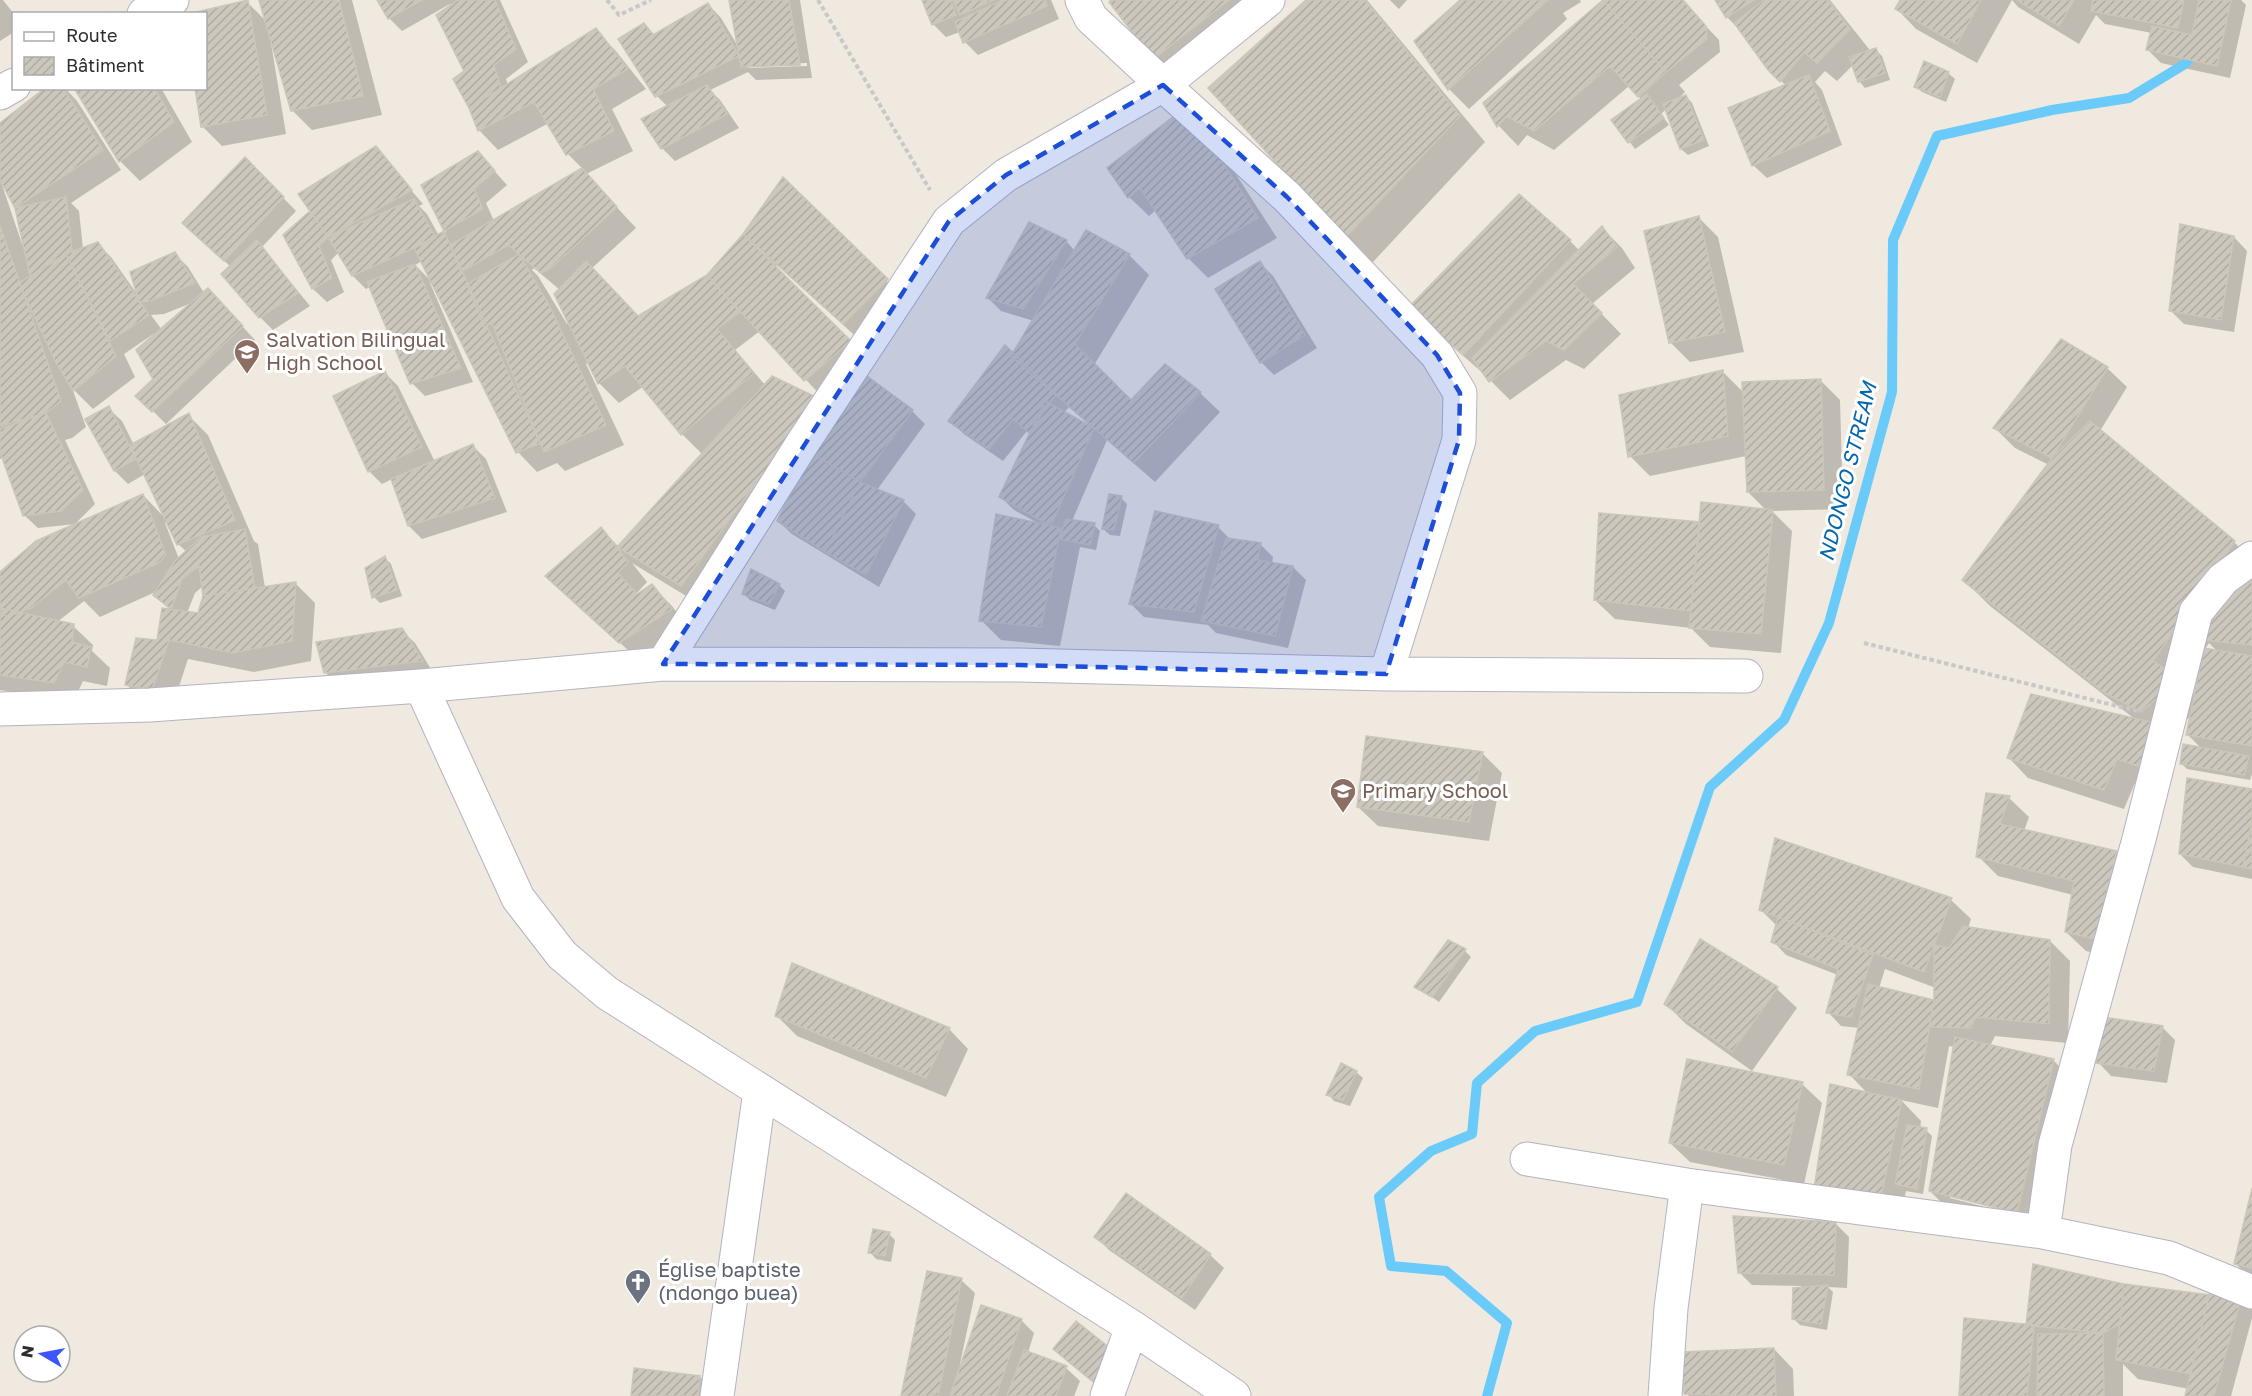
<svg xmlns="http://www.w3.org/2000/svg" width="2252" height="1396" viewBox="0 0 2252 1396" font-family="'Golos Text',sans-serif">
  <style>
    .shadow { fill: #0003; fill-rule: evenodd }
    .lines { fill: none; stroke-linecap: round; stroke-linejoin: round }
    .stream { stroke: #6acaf9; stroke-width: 10 }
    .building { fill: url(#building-hatch); stroke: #cbc6b8; stroke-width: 1.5 }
    .street-casing { stroke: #b3b4c1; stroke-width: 35 }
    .path { stroke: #c8c8c8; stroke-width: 4; stroke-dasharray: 4.5 3; stroke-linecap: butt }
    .street { stroke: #fff; stroke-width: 33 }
    .marked { fill: #1d4ed8; fill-opacity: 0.2; stroke: #1d4ed8; stroke-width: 4.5; stroke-dasharray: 12 8; stroke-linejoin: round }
    .labels { text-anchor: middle; stroke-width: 6; stroke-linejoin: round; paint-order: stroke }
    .education-label { font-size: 20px; fill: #785e54; stroke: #fff; text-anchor: start }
    .worship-label { font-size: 20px; fill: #5b616d; stroke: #fff; text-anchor: start }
    .water-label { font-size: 21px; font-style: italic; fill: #0267ac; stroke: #fff }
  </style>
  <defs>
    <pattern id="building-hatch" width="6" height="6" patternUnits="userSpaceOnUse" patternTransform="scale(1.5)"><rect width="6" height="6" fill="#cbc7bd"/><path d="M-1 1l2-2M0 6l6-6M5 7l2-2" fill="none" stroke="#afaba3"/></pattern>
  </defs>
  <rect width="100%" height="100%" fill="#efe9df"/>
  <!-- shadow -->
  <path class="shadow" d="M0 0H3L14 14V32L0 41Z
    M261 0H352L382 115 312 130 292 110 273 42 271 43 286 134 222 146 202 126 206 88V14L247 2 267 22Z
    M379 0H500L528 62 506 79 508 85 595 30 615 50 646 89 612 109 633 151 586 174 636 228 592 268 638 317 708 276 745 235 783 179 906 300 863 343 777 265 776 267 869 361 825 400 760 331 735 350 766 386 817 399 912 411 925 424 877 490 903 501 916 514 879 587 792 534 778 521 810 459 701 605 632 563 647 582 633 597 652 586 672 606 690 630 640 661 547 576 601 529 619 547 703 455 682 434 644 386 619 403 599 383 589 362 586 364 624 445 565 471 557 463 537 472 518 452 422 261 415 265 432 282 430 283 473 382 425 396 412 383 370 287 366 289 353 276 339 252 331 260 344 292 327 302 313 289 285 236 375 148 423 204 419 206 427 214 439 236 446 232 423 186 478 153 507 185 486 203 494 221 583 169 568 154 549 123 498 150 479 130 450 4 402 31 389 18ZM534 268 560 290 569 322 567 324 538 276 532 270Z
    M730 0H800L812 78 756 80 748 72 710 90 720 100 739 128 675 161 662 148 668 107 657 96 644 24 655 35 708 4 721 18 739 48ZM807 63V66L749 68 746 65Z
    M924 0H1051L1059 19 978 55 965 42 960 32 946 37 933 24Z
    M1113 0H1244L1174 78 1154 58Z
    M1308 0H1367L1485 142 1372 263 1346 237Z
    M1390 0H1407L1399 9Z
    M1462 0H1580L1581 2 1563 13 1567 19 1469 109 1449 89 1416 41Z
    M1605 0H1681L1719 40 1720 52 1679 85 1685 92 1677 100 1686 96 1692 103 1709 146 1688 155 1681 149 1666 109 1661 114 1669 125 1635 149 1613 120 1642 100 1629 86 1554 150 1527 135 1518 146 1499 126 1485 104Z
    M1716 0H1830L1869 49 1865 53 1876 50 1882 56 1890 80 1865 88 1859 81 1853 65 1837 81 1825 71 1815 82 1822 90 1842 145 1767 178 1753 165 1786 86 1770 69 1740 30 1727 17Z
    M1902 0H2241L2246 5 2230 78 2161 63 2148 50 2152 33 2105 24 2096 15 2079 44 2018 7 2012 0 1977 63 1916 29 1897 9Z
    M1948 73 1955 79 1946 102 1922 92 1915 86Z
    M47 88H65L77 101 121 170 71 203 79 211 83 249 98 244 111 257 139 297 175 254 188 267 204 293 221 303 255 340 166 424 151 409 155 380V333L124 354 135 377 93 409 72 388 86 427 72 438 65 440 95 504 75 524 38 528 24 515 4 458 0 459V124ZM2 181 16 208 24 244H22L1 182ZM194 302 162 330 151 315 164 314Z
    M76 88H161L192 142 140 181 120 161Z
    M1206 128 1277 238 1208 278 1188 258 1156 210 1149 216 1129 197Z
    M245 159 296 211 262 247 310 306 273 330 260 317 231 267 197 236Z
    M1699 218 1718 237 1744 352 1690 362 1670 342Z
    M1602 228 1622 248 1635 268 1592 304 1621 334 1584 369 1566 360 1510 400 1484 374 1430 327 1570 241 1580 251Z
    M2234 237 2247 251 2234 332 2184 324 2170 310Z
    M1066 241 1075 251 1129 255 1149 275 1094 365 1131 402 1200 393 1220 412 1155 482 1107 440 1072 521 1094 525 1100 531 1096 550 1080 547 1060 646 1001 640 981 620 1039 524 1014 510 1001 497 1031 434 1027 431 1003 461 964 434 950 421 1013 355 1034 321 1001 311 988 298ZM1069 407 1092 427 1064 413Z
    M1260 263 1273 276 1317 348 1274 375 1261 362Z
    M2107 368 2127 387 2100 431 2234 542 2252 560V774L2250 780 2187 769 2181 763 2202 749 2188 735 2192 715 2167 737 2163 787 2137 778 2124 809 2028 778 2009 758 2136 720 1990 606 1964 580 2049 465 2015 448 1995 428ZM2209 643 2218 652 2196 696 2182 682Z
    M1723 372 1744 393 1820 380 1840 400 1843 509 1772 511 1792 531 1781 653 1710 647 1691 628 1615 619 1595 600 1701 523 1767 511 1748 492 1746 456 1650 476 1630 456Z
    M385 373 398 386 435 462 473 446 486 459 507 512 422 539 409 526 392 479 382 484 369 471Z
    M108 408 122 421 134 445 188 415 208 435 254 541 258 544 265 588 295 583 315 603 311 661 254 672 188 659 172 708 146 704 126 684 159 641 171 611 153 593 100 617 84 601 57 622 73 626 93 645 92 651 110 668 107 686 83 681 73 702 0 690V610H4L0 605V574L143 495 165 518 145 474 128 484 115 471 87 420ZM168 522 178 544 187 552 179 559 165 523ZM203 586 204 596 200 615 187 613 195 593Z
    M1121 498 1127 504 1120 536 1110 535 1103 529Z
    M1218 527 1231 540 1260 544 1273 557 1272 564 1293 567 1306 580 1288 648 1216 633 1208 625 1144 617 1131 604Z
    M385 558 391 564 402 596 380 603 374 597Z
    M779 585 785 591 775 610 750 600 744 594Z
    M401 630 415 643 434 674 339 686 326 673Z
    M1482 753 1502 773 1489 841 1378 826 1358 807Z
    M2252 790V879L2193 867 2180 854Z
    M1987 795 2009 798 2029 817 2024 831 2116 852 2136 872 2115 958 2086 951 2066 932 2073 895 1998 876 1978 856Z
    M1951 900 1971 919 1968 928 2050 941 2070 961 2068 1043 1995 1036 1990 1046 2054 1061 2073 1080 2037 1232 1950 1211 1930 1191 1955 1047 1949 1046 1938 1108 1901 1100 1921 1121 1920 1129 1926 1130 1932 1136 1923 1194 1906 1191 1898 1229 1836 1208 1868 1094 1849 1074 1860 1028 1841 1026 1828 1012 1838 975 1786 955 1773 941 1777 926 1761 910ZM1885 969 1936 988V1002L1879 988ZM1950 1195 2025 1214 2024 1217 1950 1198Z
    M1700 941 1777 989 1797 1008 1752 1071 1686 1024 1666 1004Z
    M1449 942 1465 951 1471 957 1439 1002 1416 986Z
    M777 1016 949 1029 968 1049 946 1097 797 1036Z
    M2162 1027 2175 1040 2167 1083 2111 1076 2098 1062Z
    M1356 1072 1363 1078 1350 1106 1334 1101 1328 1094Z
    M1802 1084 1822 1103 1804 1184 1690 1162 1670 1143Z
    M2252 1195V1280L2236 1264Z
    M1836 1224 1849 1237 1847 1288 1828 1287 1833 1292 1827 1330 1800 1325 1794 1319 1802 1286 1752 1285 1739 1272Z
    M889 1234 895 1240 891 1262 876 1259 870 1252Z
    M1096 1237 1210 1255 1224 1268 1195 1310 1109 1250Z
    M961 1280 975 1293 960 1364H962L1021 1320 1034 1333 1028 1353 1066 1368 1080 1381 1074 1396H902Z
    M2124 1286 2210 1298 2252 1299V1318L2231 1396H2187L2189 1389 2138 1379 2123 1364V1396H1960L2027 1326Z
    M1055 1349 1114 1353 1106 1393 1068 1362Z
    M1774 1349 1793 1369 1794 1396H1689L1686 1393Z
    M700 1377 713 1390 712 1396H632Z"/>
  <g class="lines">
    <!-- stream -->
    <path class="stream" d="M1487 1396 1507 1323 1446 1271 1391 1266 1379 1197 1431 1151 1472 1134 1477 1083 1535 1031 1637 1002 1710 787 1784 720 1829 623 1892 392 1893 240 1937 136 2052 110 2129 98 2185 64 2197 49"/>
  </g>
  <!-- building -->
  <path class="building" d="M248 0 267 115 201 127 195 88H206V14H188Z
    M259 0H339L363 96 291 111Z
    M377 0H422L388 19Z
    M458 0H495L516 49 494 65 501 88 469 108 453 79 464 71 436 15Z
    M729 0H789L800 65 741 67Z
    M922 0H951L956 15 932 25Z
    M953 0H994L960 15Z
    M1003 0H1045L1047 6 963 43 955 22Z
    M1111 0H1229L1153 59 1109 2Z
    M1306 0H1365L1460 116 1345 238 1208 88Z
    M1460 0H1548L1448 90 1414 41Z
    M1603 0H1683L1706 26 1707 39 1666 72Z
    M1603 0 1666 72 1638 97 1610 66 1534 131 1507 116 1497 127 1483 103Z
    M1715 0H1754L1726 18Z
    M1764 0H1828L1850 29 1817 63 1804 52 1780 82 1768 70 1734 23Z
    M1900 0H1981L1957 44 1895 9Z
    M2017 0H2074L2059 26Z
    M2093 0H2184L2178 28 2091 11Z
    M2199 0H2231L2217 66 2146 50 2152 26 2192 35Z
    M708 3 739 56 655 97 618 39 644 23 653 35Z
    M596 28 628 69 593 89 614 131 566 155 534 102 478 131 469 108Z
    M1876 48 1885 73 1858 82 1849 57Z
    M1924 61 1949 72 1940 97 1914 87Z
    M1809 75 1830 131 1752 166 1728 108Z
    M707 85 727 114 661 149 641 119Z
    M45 88H63L103 150 15 208 0 180V123Z
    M74 88H154L174 122 119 162Z
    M1647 94 1664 118 1628 143 1611 120Z
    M1686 95 1704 140 1680 149 1663 104Z
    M1187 106 1258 218 1187 259 1140 188 1128 198 1107 168Z
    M376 146 412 190 328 237 298 194Z
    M478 151 495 171 474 189 483 209 444 231 421 185Z
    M245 157 284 197 224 261 182 223Z
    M582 168 617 207 551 268 541 273 508 245 461 272 450 245Z
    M783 177 888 279 843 324 743 234Z
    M1519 194 1571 240 1463 355 1409 307Z
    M66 197 72 250 30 276 15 208Z
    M414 199 436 238 352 276 328 237Z
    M310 211 328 237 319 246 332 278 312 289 283 235Z
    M1699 216 1725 332 1669 343 1644 231Z
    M1029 222 1067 240 1023 309 986 298Z
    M2180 224 2234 236 2221 320 2169 311Z
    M0 226 61 401 46 413 0 426Z
    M1602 226 1617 247 1573 284 1602 313 1564 350 1546 341 1489 382 1472 358Z
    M1086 230 1130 254 1075 344 1131 400 1165 364 1201 392 1134 463 1011 356Z
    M444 231 540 443 516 453 414 248Z
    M743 234 851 341 804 381 707 275Z
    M257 240 298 293 259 318 221 274Z
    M98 242 149 315 110 341 66 254Z
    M175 252 195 283 150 301 139 302 130 272Z
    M66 254 116 356 73 391 55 361 19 283Z
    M519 254 549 305 606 425 544 452 492 323 484 327 467 284Z
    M586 261 638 316 707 275 740 312 717 329 754 373 681 435 625 366 598 384 554 294Z
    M1260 261 1305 335 1260 363 1215 289Z
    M415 264 461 368 410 384 367 282Z
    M208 288 243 326 152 412 135 396 153 379 136 350Z
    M2061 339 2108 367 2052 458 1993 428Z
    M1005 345 1056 394 1029 433 1013 419 989 449 948 421Z
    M1723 370 1728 436 1628 457 1619 395Z
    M385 371 422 447 368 472 333 396Z
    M772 376 818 398 681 586 617 547Z
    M867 376 913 410 860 482 811 453Z
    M1821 379 1824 490 1747 492 1742 382Z
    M1045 401 1094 428 1051 526 999 497Z
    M109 406 136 459 114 471 85 419Z
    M46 413 83 490 61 511 23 516 0 452V429Z
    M189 413 235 520 177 545 130 445Z
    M2090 421 2235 541 2153 661 2180 678 2141 712 2105 693 1962 580 2052 458Z
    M473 444 495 498 408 526 391 479Z
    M811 453 860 482 825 552 777 521Z
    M860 482 904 500 866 575 825 552Z
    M143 494 166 555 158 563 79 598 66 580 31 608 6 617 0 607V572L36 541Z
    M1109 494 1122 496 1114 530 1102 529Z
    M1701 502 1773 510 1761 634 1689 628Z
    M1155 511 1219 525 1194 612 1129 604Z
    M1599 513 1700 522 1691 611 1594 600Z
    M996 514 1061 528 1041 627 979 621Z
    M1066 519 1095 523 1090 545 1059 539Z
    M601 527 628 562 618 573 637 594 652 584 672 609 619 643 545 576Z
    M245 529 255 588 203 596 199 566 182 579 171 609 153 595 175 561 201 537Z
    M1226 538 1261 543 1257 560 1293 566 1275 636 1201 621Z
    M385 556 397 590 372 598 365 568Z
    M751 569 780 584 769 604 742 594Z
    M2252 574V645L2204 640 2213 611Z
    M296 582 292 641 233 653 169 640 152 690 125 685 136 638 157 640 162 608 198 613 203 596Z
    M0 608 74 624 72 642 91 647 87 667 64 662 54 683 0 675Z
    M402 628 423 661 324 673 316 642Z
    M2204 648 2252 656V746L2186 735Z
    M2031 694 2155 723 2143 768 2117 759 2104 790 2007 758Z
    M1366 736 1483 752 1469 822 1357 807Z
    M2183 744 2249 756 2244 775 2180 764Z
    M2187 778 2252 789V821L2243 867 2179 854Z
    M1986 793 2010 796 2000 824 2117 851 2095 939 2065 932 2074 881 1976 857Z
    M2252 821V869L2243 867Z
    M1775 838 1952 898 1924 972 1759 910Z
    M1778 917 1873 955 1851 1017 1826 1013 1838 969 1771 942Z
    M1963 926 2050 940 2049 1024 1976 1017 1970 1028 1929 1027 1934 1000V945L1949 948Z
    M1700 939 1778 987 1732 1052 1664 1004Z
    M1448 940 1466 949 1432 997 1414 987Z
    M792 963 950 1028 926 1078 775 1016Z
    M1868 984 1934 1000 1919 1089 1847 1075Z
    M2102 1017 2163 1026 2154 1071 2096 1063Z
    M1955 1037 2054 1059 2017 1213 1929 1191Z
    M1687 1059 1803 1082 1784 1165 1669 1143Z
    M1341 1063 1357 1071 1343 1100 1326 1095Z
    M1830 1084 1902 1100 1878 1210 1814 1189Z
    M1907 1125 1927 1128 1917 1189 1895 1184Z
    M2252 1188V1268L2234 1264Z
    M1126 1193 1211 1254 1182 1298 1094 1237Z
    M1733 1216 1836 1222 1834 1275 1738 1273Z
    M873 1229 890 1232 885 1256 868 1253Z
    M2033 1264 2124 1284 2120 1324 2103 1333 2026 1325Z
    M927 1271 962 1278 938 1396H901Z
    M2124 1284 2209 1295 2191 1374 2116 1360Z
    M1828 1285 1821 1324 1792 1319 1793 1288Z
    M2211 1287 2244 1288 2214 1396H2185Z
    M981 1305 1022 1319 996 1396H950Z
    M1964 1318 2034 1325 2027 1396H1959Z
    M1076 1321 1115 1352 1092 1381 1053 1349Z
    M2103 1333 2104 1396H2037L2038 1334Z
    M1774 1348 1776 1396 1684 1394 1682 1352Z
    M1024 1350 1067 1366 1056 1396H1007Z
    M634 1368 700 1376 698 1396H631Z"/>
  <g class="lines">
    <!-- street casing -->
    <g class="street-casing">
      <path id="street" d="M1082 0 1091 18 1163 85 1268 0
        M144 14 172 0
        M0 93 14 85
        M663 664 802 444 949 221 1006 175 1163 85 1287 197 1437 355 1460 393 1459 440 1386 674
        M421 686 518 898 562 955 607 993 1132 1327 1234 1396
        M0 709 150 705 421 686 663 664 1019 665 1386 674 1746 676
        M1527 1159 1687 1185 2043 1232 2055 1145 2139 839 2196 612 2223 579 2252 558
        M2043 1232 2169 1258 2252 1292
        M717 1396 760 1091
        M1107 1396 1132 1327
        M1665 1396 1671 1308 1687 1185"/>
    </g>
    <!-- path -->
    <path class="path" d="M607 0 619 15 651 0
      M818 0 930 190
      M1864 643 2137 711"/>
    <!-- street -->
    <use href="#street" class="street"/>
  </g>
  <!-- marked area -->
  <path class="marked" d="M1163 85 1287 197 1437 355 1460 393 1459 440 1386 674 1019 665 663 664 949 221 1006 175Z"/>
  <!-- icons -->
  <defs>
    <g id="school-pin" transform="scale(1.35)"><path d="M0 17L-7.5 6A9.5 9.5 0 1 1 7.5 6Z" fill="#8d6e63" stroke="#fff"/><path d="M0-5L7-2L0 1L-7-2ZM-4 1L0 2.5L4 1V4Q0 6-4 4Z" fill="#fff"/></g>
    <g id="church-pin" transform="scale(1.35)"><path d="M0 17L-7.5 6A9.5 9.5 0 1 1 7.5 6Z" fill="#6b7280" stroke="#fff"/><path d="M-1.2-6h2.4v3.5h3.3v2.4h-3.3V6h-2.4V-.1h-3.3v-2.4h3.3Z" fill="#fff"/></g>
  </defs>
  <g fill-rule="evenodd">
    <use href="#school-pin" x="247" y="352"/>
    <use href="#school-pin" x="1343" y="791"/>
    <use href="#church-pin" x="638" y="1282"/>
  </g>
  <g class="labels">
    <!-- education labels -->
    <g class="education-label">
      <text x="266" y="347">Salvation Bilingual<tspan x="266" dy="23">High School</tspan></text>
      <text x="1362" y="798">Primary School</text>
    </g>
    <!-- worship labels -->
    <g class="worship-label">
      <text x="658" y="1277">Église baptiste<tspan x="658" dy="23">(ndongo buea)</tspan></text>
    </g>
    <!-- water labels -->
    <g class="water-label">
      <text transform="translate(1848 472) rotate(-76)" y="7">NDONGO STREAM</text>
    </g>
  </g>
  <!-- legend -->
  <rect x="12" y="12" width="195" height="78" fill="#ffffff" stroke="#ababab" stroke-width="1.5"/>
  <rect x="24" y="32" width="30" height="9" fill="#ffffff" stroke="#ababab" stroke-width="1.5"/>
  <text x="66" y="42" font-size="18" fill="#2d2d2d">Route</text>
  <rect x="24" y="57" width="30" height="18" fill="url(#building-hatch)" stroke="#ababab" stroke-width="1.5"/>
  <text x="66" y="72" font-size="18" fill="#2d2d2d">Bâtiment</text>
  <!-- north arrow -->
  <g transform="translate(42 1354) rotate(280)"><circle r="28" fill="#ffffff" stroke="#ababab" stroke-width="1.5"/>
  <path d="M0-4.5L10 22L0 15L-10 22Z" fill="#3c55ff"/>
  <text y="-9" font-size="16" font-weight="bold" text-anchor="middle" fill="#2d2d2d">N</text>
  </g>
</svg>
